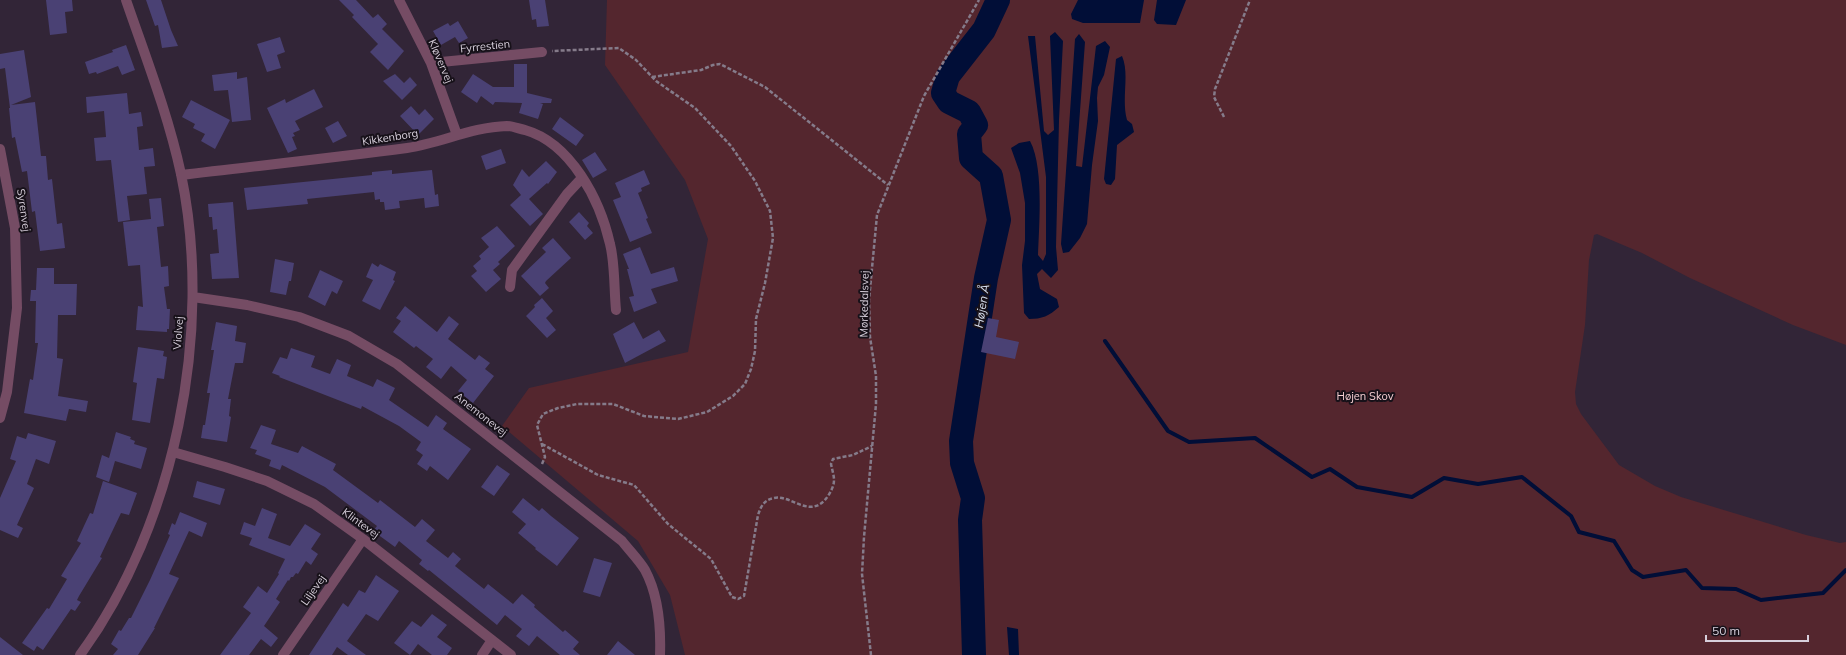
<svg xmlns="http://www.w3.org/2000/svg" width="1846" height="655" viewBox="0 0 1846 655" font-family="Mulish,sans-serif">
  <style>
    .green { fill: #54262e }
    .water { fill: #010e37 }
    .lines { fill: none; stroke-linecap: round; stroke-linejoin: round }
    .stream { stroke: #010e37; stroke-width: 4 }
    .river { stroke: #010e37; stroke-width: 24 }
    .building { fill: #4a4174 }
    .path { stroke: #857b8a; stroke-width: 2.5; stroke-dasharray: 4 2; stroke-linecap: butt }
    .minor { stroke: #754c64; stroke-width: 10 }
    .labels { text-anchor: middle; stroke-width: 4; stroke-linejoin: round; paint-order: stroke }
    .street-label { font-size: 11px; fill: #d7cfdb; stroke: #171119 }
    .park-label { font-size: 11px; fill: #f8d0d4; stroke: #171119 }
    .water-label { font-size: 12px; font-style: italic; fill: #dae2f1; stroke: #171119 }
  </style>
  <rect width="100%" height="100%" fill="#322537"/>
  <!-- green -->
  <path class="green" d="M607 0H1846V345L1793 325 1690 278 1642 253 1597 234 1594 235 1589 260 1585 325 1575 392 1576 404 1581 414 1619 465 1655 486 1681 497 1806 535 1840 543 1846 542V655H685L670 595 638 541 502 426 529 388 688 352 708 239 685 180 605 65Z"/>
  <!-- water -->
  <path class="water" d="M1078 0H1144L1140 23H1083L1072 19 1071 14Z
    M1157 0H1186L1176 25 1157 24 1154 20Z
    M1055 32 1063 41 1059 120 1056 247 1058 270 1051 278 1042 269 1037 274 1040 289 1057 299 1059 307C1049 316 1042 319 1029 319L1024 313 1022 265 1025 241V203L1020 173 1011 148 1019 143 1030 141C1044 167 1039 225 1038 255L1043 261 1046 254V177L1028 36H1035L1044 131 1048 135 1054 130 1050 36Z
    M1079 34 1085 42 1076 166 1082 167 1096 46 1105 41 1110 47 1104 75 1098 87 1097 98 1098 121 1092 165 1087 224 1080 238 1069 252 1063 253 1061 244 1075 39Z
    M1122 56C1130 75 1121 98 1127 120L1132 124 1134 132 1117 145 1115 179 1111 185 1106 184 1104 179 1116 59Z
    M1007 627 1018 629 1019 655H1009Z"/>
  <g class="lines">
    <!-- stream -->
    <path class="stream" d="M1105 341 1168 431 1189 442 1255 438 1312 477 1330 469 1357 487 1412 497 1444 478 1478 484 1522 477 1571 516 1579 532 1614 541 1632 570 1643 577 1686 570 1702 588 1736 589 1761 600 1823 593 1846 570"/>
    <!-- river -->
    <path class="river" d="M974 655 970 520 973 498 962 463 961 441 986 278 999 220 991 176 971 158 969 134 976 125 969 112 949 102 943 93 948 76 984 30 998 0"/>
  </g>
  <!-- building -->
  <path class="building" d="M46 0H72L73 11 65 12 67 33 50 35Z
    M146 0H161L171 30 178 46 162 48 158 25 155 26Z
    M339 0H356L373 18 378 14 387 24 382 29 404 51 388 70 370 52 378 44 352 17 354 15Z
    M529 0H545L549 26 537 27 536 19 532 20Z
    M458 21 468 38 459 43 455 37 441 45 433 31 448 23 450 26Z
    M280 37 285 52 277 55 281 68 267 72 257 44Z
    M126 45 135 70 122 75 118 66 97 74 96 72 89 74 85 62 113 52 112 50Z
    M24 50 31 97 11 105 35 102 41 156H46L48 180 52 179 57 224 62 223 65 248 40 251 35 211 32 212 27 171 22 172 15 137 12 138 9 108H10L5 68 0 69V54Z
    M514 64H527V93L552 99 551 103H540L543 104 538 119 519 113 522 103 495 102 493 105 481 96 477 103 461 92 473 74 493 87H514Z
    M237 72V79L247 77 251 120 232 122 228 90 214 91 212 75Z
    M395 74 404 83 410 77 417 85 402 100 383 81Z
    M314 89 323 107 295 121 300 130 293 133 295 136 292 137 297 149 288 153 267 108 285 99 286 103Z
    M127 93 129 114 141 112 143 126 137 127 139 150 153 148 155 166 144 167 147 194 127 196 130 220 118 222 111 160 96 161 94 138 106 137 104 111 87 113 86 97Z
    M191 100 230 120 215 149 201 141 205 134 193 128 195 124 182 117Z
    M411 106 419 115 425 109 434 119 418 135 400 116Z
    M560 117 584 135 576 146 552 129Z
    M338 121 347 136 333 143 325 128Z
    M501 149 506 163 486 170 481 156Z
    M595 152 607 170 593 178 582 160Z
    M546 161 557 172 548 184 547 183 529 199 543 214 530 226 510 205 521 195 513 185 522 169 529 177Z
    M392 170V174L432 170 435 195 438 194 439 206 425 208 424 198 399 201 400 208 385 210 384 202H380V199L375 200 374 192 307 199 308 204 247 210 244 188 372 175V172Z
    M644 170 650 184 641 188 642 191 638 193 648 218 646 219 652 233 630 242 613 200 621 197 615 183Z
    M161 198 164 226 157 227 161 267 168 266 169 286 164 287 167 309H170L169 329H167V332L136 330 138 306 143 307 140 265 128 266 123 222 151 219 149 199Z
    M233 202 239 278 212 279 210 254 219 253 217 229 213 230 212 217H209L208 204Z
    M579 212 589 223 587 226 593 233 585 240 569 222Z
    M497 226 515 246 498 262 500 264 493 270 501 279 486 292 471 276 477 271 473 266 481 259 479 256 489 247 481 238Z
    M553 238 571 258 546 281 545 283 549 288 540 296 521 276 546 252 542 248Z
    M640 247 651 274 674 267 678 281 651 289 657 303 634 312 629 297 634 296 627 269H629L623 254Z
    M275 259 294 263 291 281H289L286 295 270 292Z
    M372 263 378 267 380 264 396 272 393 280 395 281 380 310 362 301 373 280 366 277Z
    M37 268H54V284H77L76 315H58L57 358 63 359 58 396 88 401 86 412 69 409 66 421 24 413 30 379 33 380 38 343H35L36 301H30L31 290H36Z
    M320 270 343 281 337 294 332 291 325 306 308 297Z
    M542 298 553 311 546 318 556 330 547 338 526 316 535 307 534 305Z
    M405 306 437 332 449 316 459 324 448 339 475 360 479 355 490 363 485 369 494 376 473 403 458 391 467 380 451 366 441 379 426 367 433 359 416 346 414 348 393 332 401 321 396 318Z
    M988 318 999 320 996 337 1019 342 1015 359 981 352Z
    M216 322 237 326 235 341 246 343 243 363H235L228 399H231L229 416 231 417 227 442 201 438 203 425H205L210 393H207L214 350H211Z
    M634 322 643 339 659 330 666 341 625 363 613 334Z
    M138 347 164 351 163 356 167 357 164 379 157 378 150 423 132 420 137 383 133 382Z
    M291 348 315 356 311 367 330 374 337 359 351 365 347 376 373 387 377 379 395 388 389 400 428 427 436 415 447 423 443 429 471 449 448 480 430 466 427 471 417 464 423 455 416 450 421 442 399 426 362 406 361 409 279 377 280 376 272 373 280 357 287 359Z
    M261 425 276 430 271 444 298 453 302 446 336 464 333 470 378 503 380 500 415 527 422 519 435 530 426 541 448 558 453 552 461 559 455 566 484 589 488 584 513 604 522 594 535 605 534 607 563 632 565 630 579 642 573 649 580 655H560L537 636 529 646 516 636 522 629 505 615 497 625 429 570 428 571 419 564 422 560 399 541 395 547 373 531 377 526 325 487 282 465 280 470 269 466 271 460 255 454 257 450 250 448Z
    M116 432 131 437 130 439 135 441 134 444 147 448 141 469 115 461 109 482 96 477 102 455 109 458Z
    M28 433 56 441 49 464 36 459 27 484 34 488 17 525 23 528 18 538 0 530V498L16 461 10 459 17 436 26 439Z
    M497 465 510 474 494 496 481 487Z
    M103 481 137 493 129 515 121 513 100 557 102 558 79 596 77 600 81 602 75 611 71 609 43 650 37 646 34 651 22 643 47 608 49 609 67 579 61 576 81 543 77 541 90 513 93 514Z
    M197 481 225 489 220 505 193 497Z
    M523 498 539 511 542 508 551 516 579 538 557 566 535 549 536 548 518 533 526 524 512 512Z
    M262 508 277 514 268 538 290 546 305 524 321 534 311 549 318 554 311 565 306 561 298 574 296 573 293 577H291L289 581 288 580 276 599 280 602 264 626 278 638 271 647 261 639 249 655H220L251 613 243 607 258 586 267 593 279 574 278 573 285 559 249 545 252 538 240 534 244 522 255 526Z
    M180 512 207 523 202 537 189 531 169 574 179 578 154 628H155L138 655H113L118 649 111 644 119 630 121 631 129 618H131L150 580 170 535 168 534 172 523 175 525Z
    M594 558 612 563 600 597 583 592Z
    M376 575 399 591 378 621 366 614 347 641 366 655H348L337 647 332 655H309L343 603 348 607 359 590 365 593Z
    M432 614 447 625 437 637 452 648 447 655H432L418 644 410 655 394 643 412 621 421 627Z
    M0 637 23 655H0Z
    M618 641 635 655H607Z"/>
  <g class="lines">
    <!-- path -->
    <path class="path" d="M652 77 701 70 713 65 720 64 765 87 888 185
      M1224 117 1214 97 1215 89 1250 0
      M542 444 598 475 634 485 668 524 711 559 732 597 738 599 744 596 758 515C761 506 764 500 774 498 791 494 811 521 828 496 837 482 834 478 831 464L833 459 853 455 872 446
      M542 464 545 457 537 425 543 414 558 408 577 404H613L644 416 678 419 707 412 733 396 745 384 751 369 755 351 756 319 765 283 773 238 770 211 755 181 731 146 695 108 656 81 636 60 619 48 552 51
      M871 655 862 574 864 537 876 404V376L870 337 869 300 877 215 924 96 979 0"/>
    <!-- minor -->
    <path class="minor" d="M399 0 431 63 457 135
      M431 63 542 52
      M0 149 15 228 17 308 7 392 0 418
      M181 175C256 166 332 158 407 148 441 143 472 127 507 126 513 126 519 129 525 130 571 143 600 200 610 244 615 263 614 290 616 310
      M510 287 512 270 567 194 582 178
      M193 297 247 305 299 317 349 336 397 364 622 541C629 550 639 560 645 570 659 596 661 626 660 655
      M173 452 225 467 267 481 314 504 363 539 511 655
      M80 655C175 525 214 332 181 174 168 114 146 58 126 0
      M283 655 363 539
      M482 655 492 640"/>
  </g>
  <g class="labels">
    <!-- street labels -->
    <g class="street-label">
      <text transform="translate(485 46) rotate(-6)" y="4">Fyrrestien</text>
      <text transform="translate(441 61) rotate(67)" y="4">Kløvervej</text>
      <text transform="translate(390 137) rotate(-9)" y="4">Kikkenborg</text>
      <text transform="translate(24 210) rotate(82)" y="4">Syrenvej</text>
      <text transform="translate(864 304) rotate(-89)" y="4">Mørkedalsvej</text>
      <text transform="translate(178 333) rotate(-86)" y="4">Violvej</text>
      <text transform="translate(481 414) rotate(38)" y="4">Anemonevej</text>
      <text transform="translate(361 523) rotate(36)" y="4">Klintevej</text>
      <text transform="translate(313 590) rotate(-55)" y="4">Liljevej</text>
    </g>
    <!-- park labels -->
    <g class="park-label">
      <text x="1365" y="400">Højen Skov</text>
    </g>
    <!-- water labels -->
    <g class="water-label">
      <text transform="translate(982 306) rotate(-81)" y="4">Højen Å</text>
    </g>
  </g>
  <!-- scale -->
  <path d="M1706 635v6h102v-6" fill="none" stroke="#d7cfdb" stroke-width="2"/>
  <text x="1712" y="635" font-size="12" fill="#d7cfdb" stroke="#171119" stroke-width="3" paint-order="stroke">50 m</text>
</svg>
